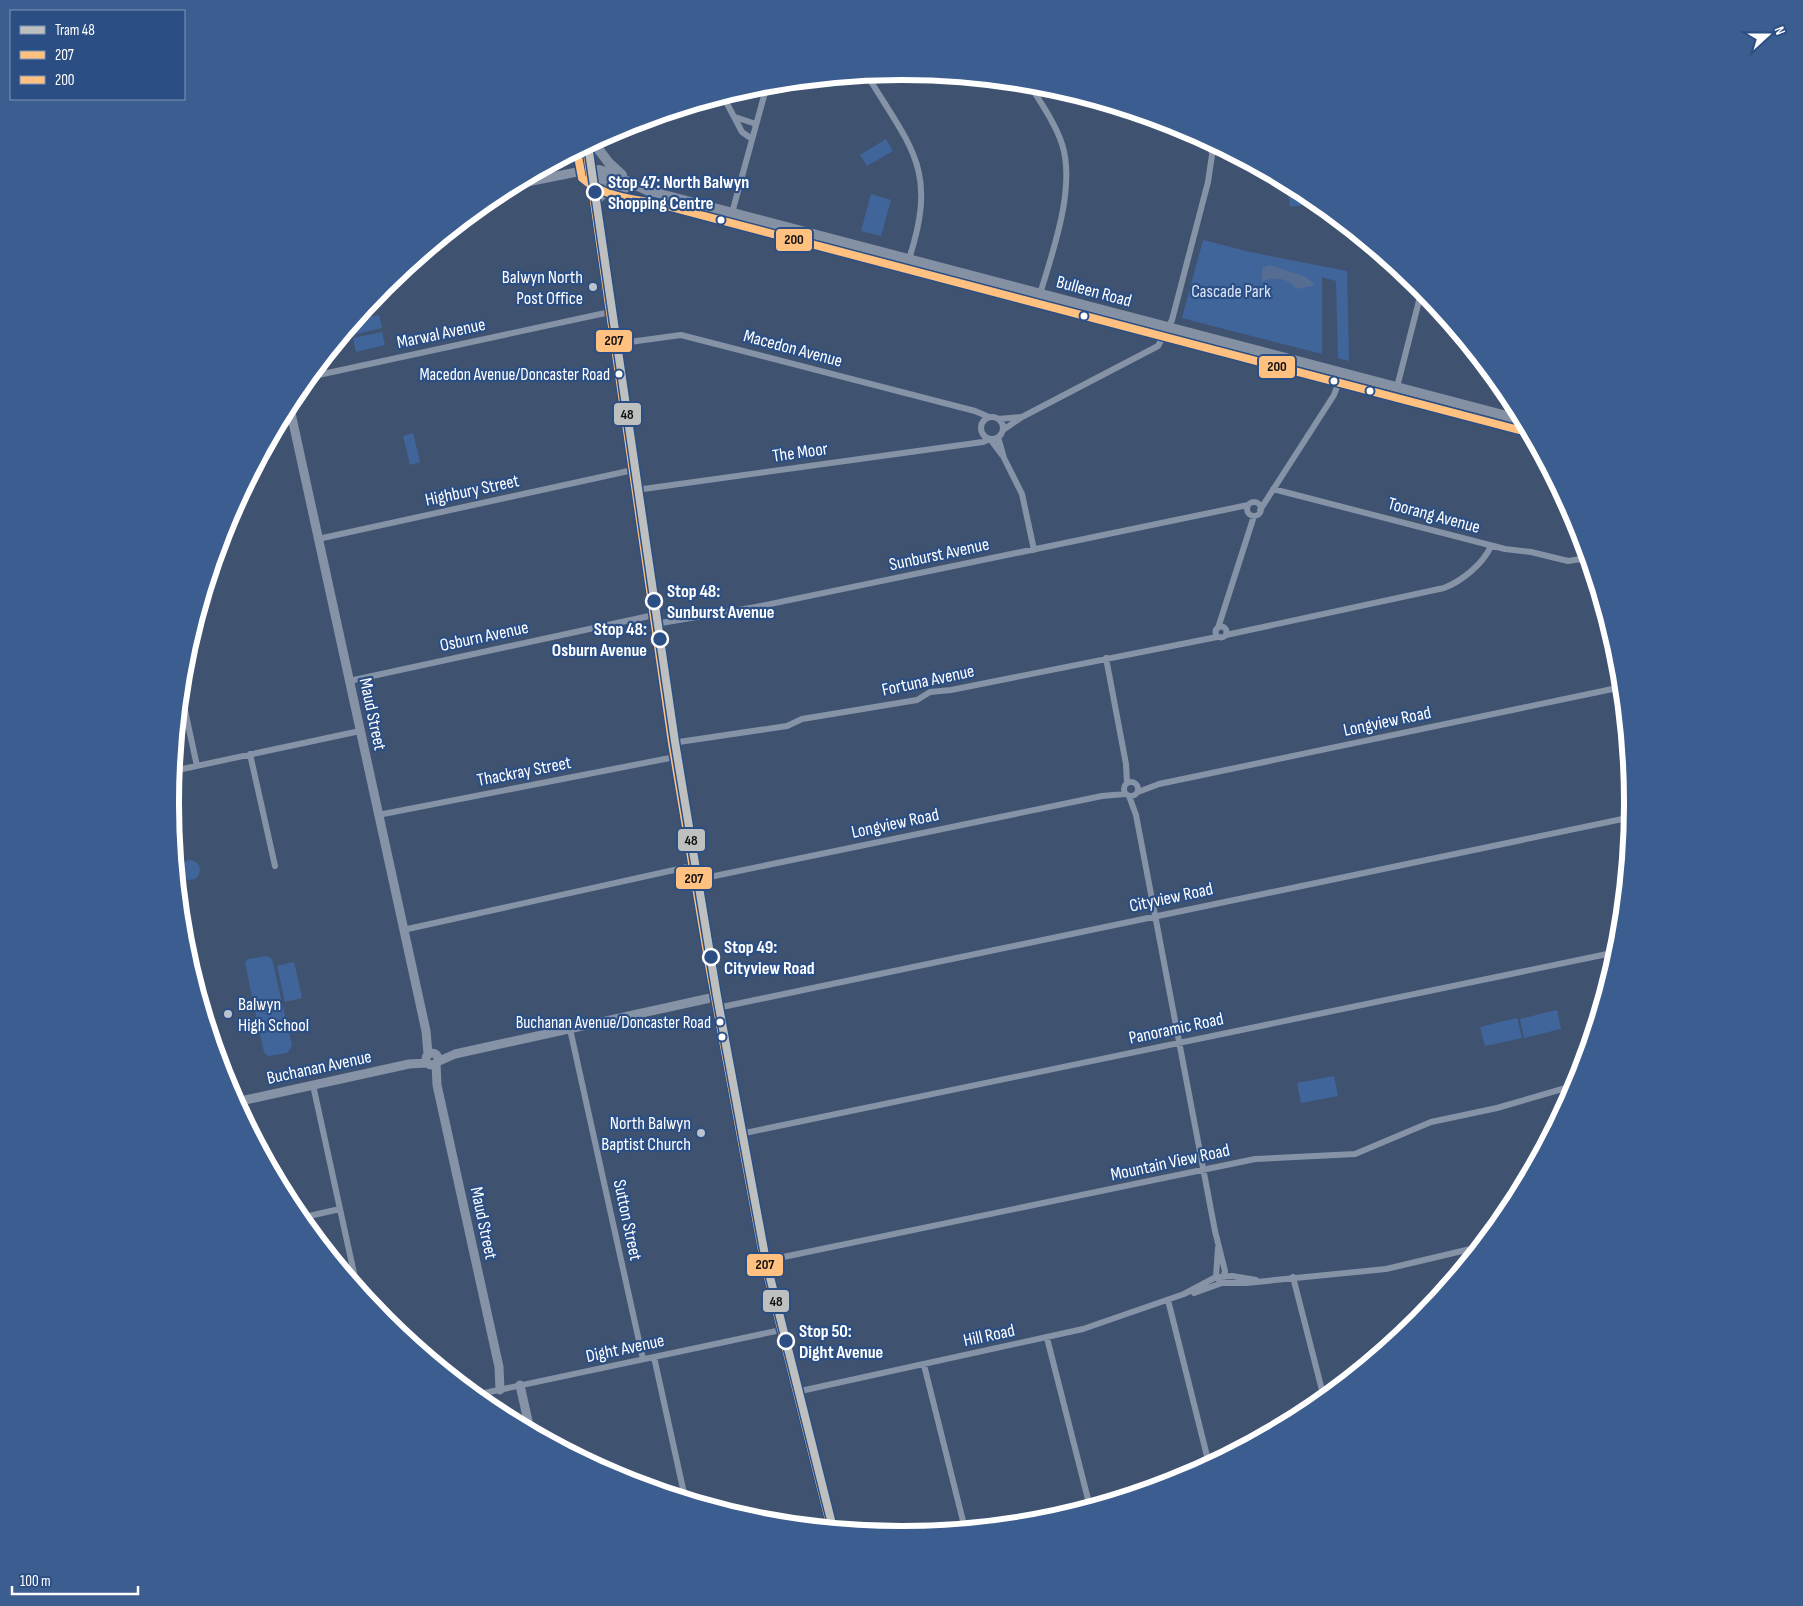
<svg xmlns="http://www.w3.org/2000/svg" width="1803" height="1606" viewBox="0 0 1803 1606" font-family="'Sofia Sans Condensed',sans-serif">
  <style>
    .green { fill: #40659b }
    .water { fill: #556c93 }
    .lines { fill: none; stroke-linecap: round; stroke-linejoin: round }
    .minor { stroke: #8693a7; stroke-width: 6 }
    .tertiary { stroke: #8693a7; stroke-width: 9 }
    .primary { stroke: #8491a4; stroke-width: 10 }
    .bus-1-casing { stroke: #2b4f85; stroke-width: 11 }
    .bus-2-casing { stroke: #2b4f85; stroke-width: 11 }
    .bus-1 { stroke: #ffc080; stroke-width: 8 }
    .bus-2 { stroke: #ffc080; stroke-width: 8 }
    .tram-1-casing { stroke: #2b4f85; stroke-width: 11 }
    .tram-1 { stroke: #bec0c0; stroke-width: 8 }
    .stop-dot { fill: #2b4f85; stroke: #fff; stroke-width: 2.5 }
    .bus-dot { fill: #fff; stroke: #2b4f85; stroke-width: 2 }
    .poi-dot { fill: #bcc3cd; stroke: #2b4f85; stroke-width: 2 }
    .labels { text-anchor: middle; stroke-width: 4.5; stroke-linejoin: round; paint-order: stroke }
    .bus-label { font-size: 17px; fill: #fff; stroke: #2b4f85; text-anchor: end }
    .stop-label { font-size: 18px; font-weight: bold; fill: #fff; stroke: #2b4f85; text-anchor: start }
    .poi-label { font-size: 18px; fill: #fff; stroke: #2b4f85; text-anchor: end }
    .street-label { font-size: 18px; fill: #fff; stroke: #2b4f85 }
    .park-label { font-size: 18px; fill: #d9e5f6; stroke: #2b4f85 }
    .rim { fill: none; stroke: #fff; stroke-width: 6 }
    .line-badge { stroke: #2b4f85; stroke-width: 2 }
    .pale-badge-label { font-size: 14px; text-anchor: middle; font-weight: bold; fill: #111 }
  </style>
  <rect width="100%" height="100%" fill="#3f5371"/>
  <!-- green -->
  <path class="green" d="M886 139 893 151 867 166 860 155Z
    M1302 191 1319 203 1290 207 1288 193Z
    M871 194 891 200 881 236 861 231Z
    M1203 240 1250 252 1347 271 1349 361 1338 358 1336 281 1322 277V354L1182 318Z
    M379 315 382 328 352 335 350 327 356 320Z
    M382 332 385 345 356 352 353 338Z
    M413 433 420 462 410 465 403 436Z
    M180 870a10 10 0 1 1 20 0a10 10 0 1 1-20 0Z
    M267 956 272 959 292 1046 287 1053 268 1056 264 1052 245 963 248 959Z
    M294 962 302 998 285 1002 277 966Z
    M1557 1010 1561 1029 1524 1038 1520 1019Z
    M1517 1018 1522 1038 1485 1046 1480 1027Z
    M1334 1076 1338 1096 1301 1103 1297 1083Z"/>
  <!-- water -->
  <path class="water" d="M1269 265 1304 276 1316 285 1297 289C1287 278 1276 277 1262 281V268Z"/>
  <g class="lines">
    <!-- minor -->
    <path class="minor" d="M867 75C912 149 938 170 909 259
      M1029 84C1041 103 1055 123 1062 144 1076 187 1053 251 1040 294
      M723 96 742 132 752 139
      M735 117 756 124
      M732 213 767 85
      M615 344 681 335 975 411 989 417
      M309 377 610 312
      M1397 387 1422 289
      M981 428a11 11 0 1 1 22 0a11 11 0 1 1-22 0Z
      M998 419 1021 417
      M1003 430 1022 417 1158 346 1172 320 1208 182 1212 155 1211 142
      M998 437 1004 458 1022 494 1034 550
      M990 439 1002 455
      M1273 489 1505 549 1531 552 1568 561 1588 558
      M636 490 983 442 989 439
      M1247 509a7 7 0 1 1 14 0a7 7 0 1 1-14 0Z
      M1260 510 1334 395 1342 373
      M318 539 633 470
      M655 624 756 607 1248 505
      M1215.5 632a5.5 5.5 0 1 1 11 0a5.5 5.5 0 1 1-11 0Z
      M1218 628 1254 516
      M1226 635 1444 588C1462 581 1483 564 1491 546
      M1106 658 1126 764 1127 783
      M349 681 654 615
      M181 692 197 766
      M672 743 787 726 802 719 917 700 930 692 951 690 1217 637
      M250 754 275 866
      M173 771 360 731
      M1124 789a7 7 0 1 1 14 0a7 7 0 1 1-14 0Z
      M1138 792 1159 784 1622 687
      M1129 796 1136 815 1215 1231 1225 1271 1222 1283 1216 1277 1218 1248
      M378 815 675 757
      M695 880 1102 796 1125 794
      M403 930 692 866
      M717 1008 1632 817
      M570 1029 643 1359
      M313 1085 357 1287
      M740 1134 1617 952
      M300 1218 340 1209
      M764 1261 1255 1159 1355 1154 1431 1122 1497 1108 1576 1085
      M1293 1277 1324 1398
      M1194 1293 1222 1283H1246L1386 1269 1479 1247
      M1168 1300 1209 1464
      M1047 1338 1090 1507
      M654 1357 685 1498
      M924 1365 965 1529
      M796 1392 1083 1329 1184 1294 1216 1277 1232 1276 1256 1280
      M475 1395 781 1330"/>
    <!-- tertiary -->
    <path class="tertiary" d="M512 185 577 172H590
      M289 404 426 1031 428 1054
      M426 1059a6 6 0 1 1 12 0a6 6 0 1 1-12 0Z
      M437 1062 455 1054 715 997
      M436 1063 437 1085 499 1367 500 1390
      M236 1102 409 1064 427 1063
      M520 1385 530 1430"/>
    <!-- primary -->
    <path class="primary" d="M593 142 609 163 622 175
      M586 146 672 743 709 965 764 1261 831 1528
      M590 172 599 170 609 173 649 191 679 199 1522 420
      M590 172 602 179 627 187
      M594 202 607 190 624 189"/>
    <!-- bus-1 casing -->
    <g class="bus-1-casing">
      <path id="bus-1" d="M586 146 672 743 709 965 764 1261 831 1528"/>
    </g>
    <!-- bus-2 casing -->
    <g class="bus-2-casing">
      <path id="bus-2" d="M577 151 582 178C602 196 630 199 655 203L1519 430"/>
    </g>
    <!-- bus-1 -->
    <use href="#bus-1" class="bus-1"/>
    <!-- bus-2 -->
    <use href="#bus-2" class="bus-2"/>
    <!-- tram-1 casing -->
    <g class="tram-1-casing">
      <path id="tram-1" d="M588 145 675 742 717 996 766 1261 833 1528"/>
    </g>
    <!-- tram-1 -->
    <use href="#tram-1" class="tram-1"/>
  </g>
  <!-- markers -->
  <g class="stop-dot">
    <circle cx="595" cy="192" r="8"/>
    <circle cx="654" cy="601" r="8"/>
    <circle cx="660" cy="639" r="8"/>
    <circle cx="711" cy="957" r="8"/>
    <circle cx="786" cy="1341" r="8"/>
  </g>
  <g class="bus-dot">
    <circle cx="721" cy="220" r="4.5"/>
    <circle cx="1084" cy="316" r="4.5"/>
    <circle cx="619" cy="374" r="4.5"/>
    <circle cx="1334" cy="381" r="4.5"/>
    <circle cx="1370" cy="391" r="4.5"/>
    <circle cx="720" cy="1022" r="4.5"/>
    <circle cx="722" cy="1037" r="4.5"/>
  </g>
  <g class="poi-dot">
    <circle cx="593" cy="287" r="5"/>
    <circle cx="228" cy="1014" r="5"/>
    <circle cx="701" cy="1133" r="5"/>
  </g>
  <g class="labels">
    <!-- bus labels -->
    <g class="bus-label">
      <text x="610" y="380">Macedon Avenue/Doncaster Road</text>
      <text x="711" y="1028">Buchanan Avenue/Doncaster Road</text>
    </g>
    <!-- stop labels -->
    <g class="stop-label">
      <text x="608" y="188">Stop 47: North Balwyn<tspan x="608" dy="21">Shopping Centre</tspan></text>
      <text x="667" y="597">Stop 48:<tspan x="667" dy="21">Sunburst Avenue</tspan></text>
      <text x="647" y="635" text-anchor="end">Stop 48:<tspan x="647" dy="21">Osburn Avenue</tspan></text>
      <text x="724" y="953">Stop 49:<tspan x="724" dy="21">Cityview Road</tspan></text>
      <text x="799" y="1337">Stop 50:<tspan x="799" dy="21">Dight Avenue</tspan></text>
    </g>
    <!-- poi labels -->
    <g class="poi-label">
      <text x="583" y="283">Balwyn North<tspan x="583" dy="21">Post Office</tspan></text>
      <text x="238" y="1010" text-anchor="start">Balwyn<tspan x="238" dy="21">High School</tspan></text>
      <text x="691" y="1129">North Balwyn<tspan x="691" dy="21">Baptist Church</tspan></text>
    </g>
    <!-- street labels -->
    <g class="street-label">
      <text transform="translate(1094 291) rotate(15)" y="6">Bulleen Road</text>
      <text transform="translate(441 333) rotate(-12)" y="6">Marwal Avenue</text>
      <text transform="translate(793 348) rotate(15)" y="6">Macedon Avenue</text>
      <text transform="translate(800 452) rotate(-8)" y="6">The Moor</text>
      <text transform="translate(472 490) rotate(-12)" y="6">Highbury Street</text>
      <text transform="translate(1434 515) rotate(15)" y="6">Toorang Avenue</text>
      <text transform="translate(939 554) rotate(-12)" y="6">Sunburst Avenue</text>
      <text transform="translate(484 636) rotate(-12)" y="6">Osburn Avenue</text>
      <text transform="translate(928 680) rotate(-12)" y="6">Fortuna Avenue</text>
      <text transform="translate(373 714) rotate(78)" y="6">Maud Street</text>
      <text transform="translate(1387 721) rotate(-12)" y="6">Longview Road</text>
      <text transform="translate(524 771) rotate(-11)" y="6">Thackray Street</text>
      <text transform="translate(895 823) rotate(-12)" y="6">Longview Road</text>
      <text transform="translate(1171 897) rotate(-12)" y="6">Cityview Road</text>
      <text transform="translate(1176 1028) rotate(-12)" y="6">Panoramic Road</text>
      <text transform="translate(319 1067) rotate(-12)" y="6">Buchanan Avenue</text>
      <text transform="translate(1170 1162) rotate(-12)" y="6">Mountain View Road</text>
      <text transform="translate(628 1220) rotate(78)" y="6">Sutton Street</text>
      <text transform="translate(484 1223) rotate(78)" y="6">Maud Street</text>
      <text transform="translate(989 1335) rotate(-12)" y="6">Hill Road</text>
      <text transform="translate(625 1348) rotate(-12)" y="6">Dight Avenue</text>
    </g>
    <!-- park labels -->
    <g class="park-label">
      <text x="1231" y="297">Cascade Park</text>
    </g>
  </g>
  <!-- crop -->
  <path d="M0 0H1803V1606H0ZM901 80H902A722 722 0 0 1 1624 802V804A722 722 0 0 1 902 1526H901A722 722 0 0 1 179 804V802A722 722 0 0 1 901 80Z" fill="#3c5d8f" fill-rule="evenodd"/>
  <path class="rim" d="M901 80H902A722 722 0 0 1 1624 802V804A722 722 0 0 1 902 1526H901A722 722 0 0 1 179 804V802A722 722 0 0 1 901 80Z"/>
  <g class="line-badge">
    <rect x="775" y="228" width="38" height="24" rx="5" fill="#ffc080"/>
    <rect x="595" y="329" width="38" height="24" rx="5" fill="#ffc080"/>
    <rect x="1258" y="355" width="38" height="24" rx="5" fill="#ffc080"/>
    <rect x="613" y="402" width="29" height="24" rx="5" fill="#bec0c0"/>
    <rect x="677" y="828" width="29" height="24" rx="5" fill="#bec0c0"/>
    <rect x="675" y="866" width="38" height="24" rx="5" fill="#ffc080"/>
    <rect x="746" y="1253" width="38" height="24" rx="5" fill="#ffc080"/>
    <rect x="762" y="1289" width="28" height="24" rx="5" fill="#bec0c0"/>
  </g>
  <g class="pale-badge-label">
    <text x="794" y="244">200</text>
    <text x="614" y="345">207</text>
    <text x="1277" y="371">200</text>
    <text x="627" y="419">48</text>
    <text x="691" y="845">48</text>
    <text x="694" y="883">207</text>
    <text x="765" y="1269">207</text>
    <text x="776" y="1306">48</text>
  </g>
  <!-- legend -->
  <rect x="10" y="10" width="175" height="90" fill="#2b4f85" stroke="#8095b6"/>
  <rect x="20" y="26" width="25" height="8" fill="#bec0c0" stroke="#8095b6"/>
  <text x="55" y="35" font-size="15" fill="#ffffff">Tram 48</text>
  <rect x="20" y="51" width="25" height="8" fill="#ffc080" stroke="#8095b6"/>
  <text x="55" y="60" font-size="15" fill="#ffffff">207</text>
  <rect x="20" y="76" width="25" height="8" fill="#ffc080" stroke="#8095b6"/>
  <text x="55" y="85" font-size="15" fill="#ffffff">200</text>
  <!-- north arrow -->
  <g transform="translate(1768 35) rotate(69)" stroke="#2b4f85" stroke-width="4" paint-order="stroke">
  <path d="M0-4L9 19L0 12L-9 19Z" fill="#ffffff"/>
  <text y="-8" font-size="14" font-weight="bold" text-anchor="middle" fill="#ffffff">N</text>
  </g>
  <!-- scale -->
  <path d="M12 1586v8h126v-8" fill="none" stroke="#ffffff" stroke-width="2.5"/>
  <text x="20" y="1586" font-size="15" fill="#ffffff" stroke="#2b4f85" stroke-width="4" paint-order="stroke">100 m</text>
</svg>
